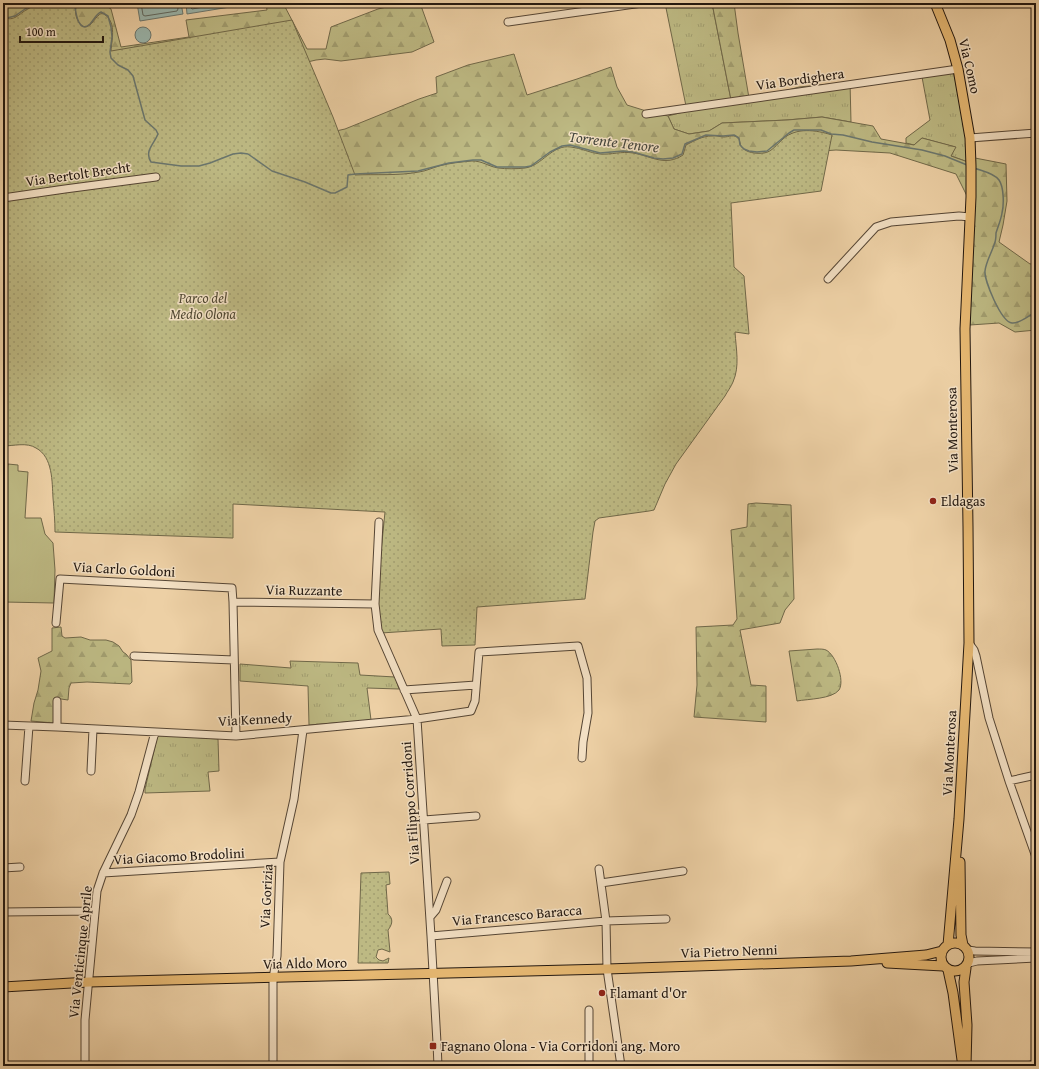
<svg xmlns="http://www.w3.org/2000/svg" width="1039" height="1069" viewBox="0 0 1039 1069" font-family="'Gentium Book Plus',serif">
  <style>
    .grass { fill: url(#grass-tufts); stroke: #706849 }
    .forest { fill: url(#forest-firs); stroke: #706849 }
    .park { fill: url(#park-dots); stroke: #706849 }
    .pitch { fill: #bdb983; stroke: #706849 }
    .water { fill: #9ab6ad; stroke: #6a766e }
    .lines { fill: none; stroke-linecap: round; stroke-linejoin: round }
    .shore { stroke: #5e665e; stroke-width: 1 }
    .stream { stroke: #6a766e; stroke-width: 1.5 }
    .minor-casing { stroke: #554534; stroke-width: 9 }
    .major-casing { stroke: #22170f; stroke-width: 11 }
    .minor { stroke: #f3e0c4; stroke-width: 7 }
    .major { stroke: #e6b872; stroke-width: 9 }
    .poi-dot { fill: #8f2418; stroke: #f3e0c4; stroke-width: 1.5 }
    .labels { text-anchor: middle; stroke-width: 3; stroke-linejoin: round; paint-order: stroke }
    .street-label { font-size: 14px; fill: #22170f; stroke: #f3e0c4 }
    .park-label { font-size: 14px; font-style: italic; fill: #504832; stroke: #f3e0c4 }
    .poi-label { font-size: 14px; fill: #22170f; stroke: #f3e0c4; text-anchor: start }
    .water-label { font-size: 15px; font-style: italic; fill: #46473e; stroke: #f3e0c4 }
  </style>
  <defs>
    <pattern id="grass-tufts" width="24" height="20" patternUnits="userSpaceOnUse"><rect width="24" height="20" fill="#bdb983"/><path d="M3 7l-1-3M5 7V3M7 7l1-3M15 17l-1-3M17 17v-4M19 17l1-3" fill="none" stroke="#a29e70"/></pattern>
    <pattern id="forest-firs" width="22" height="20" patternUnits="userSpaceOnUse"><rect width="22" height="20" fill="#bdb983"/><path d="M5 1l3.5 6h-7zM16 11l3.5 6h-7z" fill="#a29e70"/></pattern>
    <pattern id="park-dots" width="8" height="8" patternUnits="userSpaceOnUse"><rect width="8" height="8" fill="#bdb983"/><path d="M2 2h.1M6 6h.1" fill="none" stroke="#a29e70" stroke-width="1.8" stroke-linecap="round"/></pattern>
  </defs>
  <rect width="100%" height="100%" fill="#edd0a5"/>
  <filter id="stains"><feTurbulence type="fractalNoise" baseFrequency=".005" numOctaves="4"/><feColorMatrix values="0 0 0 0 .2 0 0 0 0 .09 0 0 0 0 .02 0 0 0 .5 -.17"/></filter>
  <radialGradient id="worn" r=".72"><stop offset=".6" stop-color="#630" stop-opacity="0"/><stop offset="1" stop-color="#630" stop-opacity=".3"/></radialGradient>
  <!-- grass -->
  <path class="grass" d="M665 3H712L732 105 799 87 850 82 851 122 822 117 787 120 722 123 709 131 689 134 674 129 668 116 687 111Z
    M954 73 966 139 968 162 951 156 955 147 922 138 914 145 906 143V138L930 120 922 77Z
    M290 661 358 663 360 675 395 677 399 689 367 688 371 720 309 725 308 686 240 681V664L291 668Z
    M160 735 218 739 219 771 208 772 210 791 145 793V789L157 738Z"/>
  <!-- forest -->
  <path class="forest" d="M3 3H107L108 7 111 9 121 47 189 37 186 20 267 10 266 3H283L307 49H326L331 27 378 9 404 3H420L434 42 412 52 341 61 325 59 316 60 209 85 336 131 345 129 419 99 437 93 436 77 468 65 514 54 527 95 577 79 611 67 617 87 627 105 643 110 668 116 674 129 689 134 709 131 722 123 787 120 822 117 873 126 881 139 914 145 922 138 956 147 951 156 968 162 967 196 956 174 890 153 836 150 712 159 554 166 364 181 3 35Z
    M712 3H734L738 33 749 98 732 105Z
    M975 158 1006 164 1007 201 1003 225 999 242 1030 264 1036 263V330L1015 332 999 323 970 325Z
    M756 503 791 505 794 599 785 610 780 623 740 630 751 685 766 686V722L694 717 697 685 696 627 733 625 737 619 731 530 747 527 748 504Z
    M61 627 62 636 65 638 81 637 90 640H106L113 642 119 646 123 652 126 654 131 660 132 682 130 684 87 682 71 683 69 688 68 700 54 698V723L31 721 34 703 38 690 41 671 38 658 52 651V628Z
    M817 649C820 649 824 649 826 650 836 655 845 681 839 690 832 699 808 699 797 701L789 651Z"/>
  <!-- park -->
  <path class="park" d="M41 3H80C78 4 76 5 76 8 74 13 78 26 85 27 92 27 95 16 102 13 117 20 112 38 111 51L292 20 333 117 355 175C376 174 398 176 419 172 426 171 432 168 439 166 450 163 461 162 472 161 483 161 487 166 498 168 506 169 516 169 525 168 542 166 552 144 571 147 581 148 590 153 600 154 611 155 622 151 633 153 651 156 665 167 683 155L686 145C694 141 702 136 712 136 716 135 720 137 724 137 728 137 735 134 738 138 740 140 740 144 741 146 745 153 757 154 764 153 772 152 777 144 783 139 796 127 816 130 832 135L821 191 731 203 734 267 744 276 749 334 735 332C736 349 740 366 733 382 731 387 727 392 725 396L676 464 665 484 654 510 649 511 599 518 595 521 593 532 585 599 477 607 475 645 442 646 441 629 381 633 377 592 385 512 233 504V538L55 532C55 521 54 510 53 498 52 482 53 457 36 448 27 442 13 446 3 446V16C12 23 18 15 26 10 31 7 36 5 41 3Z
    M389 872 390 884 386 885 388 914C394 919 392 925 388 930L390 952 382 949 378 950 376 957 379 960 383 961 389 958 388 963H358L361 873Z"/>
  <!-- pitch -->
  <path class="pitch" d="M8 464 18 465V471L28 472 25 518H41L45 534 53 543 55 570 54 603 4 602 5 591H3V470H7Z"/>
  <!-- water -->
  <path class="water" d="M137 3H181L183 14 140 21Z
    M186 3H230V7L187 14Z
    M135 35a8 8 0 1 1 16 0a8 8 0 1 1-16 0Z"/>
  <g class="lines">
    <!-- shore -->
    <path class="shore" d="M141 3 143 15 145 16 177 11 178 9 177 3
      M190 3 191 8 192 9 226 3"/>
    <!-- stream -->
    <path class="stream" d="M4 3 7 18 15 16 25 9 38 3
      M78 3 75 7C76 14 79 34 90 24 94 20 96 14 101 12L108 16 111 27 112 37 110 52 111 58 118 65 128 70 133 76 145 120 156 130 158 134C154 144 144 151 151 162L181 166H199L210 163 233 154 241 153 248 154 272 171 305 182 331 193H335L347 187 348 175 355 174 418 171 449 163 473 160H481L497 167H525L531 166 550 152 562 146 570 145 600 153 623 151 633 152 654 158 663 159 673 158 682 154 685 144 706 135 723 136 734 135 739 138 740 145 744 149 749 151 757 152 767 151 789 133 794 130H821L831 134 843 135 872 142 922 150 945 156 967 165
      M974 168C982 171 994 173 999 180 1004 187 1004 205 1002 213 1001 220 998 226 996 233 996 237 996 241 994 245 991 254 986 262 985 271 984 280 1001 322 1012 323 1020 324 1029 315 1036 312"/>
    <!-- minor casing -->
    <g class="minor-casing">
      <path id="minor" d="M508 22 642 3
        M646 114 958 69
        M970 138 1036 133
        M3 198 65 189 156 177
        M828 279 876 227 891 222 959 216 970 217
        M379 522 375 604 378 630 417 719 431 936 437 1043 438 1066
        M233 602 375 604
        M56 623 60 579 232 588 233 602 236 736
        M969 643 974 650 976 656 989 718 1009 781 1036 857
        M134 656 234 660
        M404 690 476 685
        M57 701V727
        M3 725 57 727 236 736 417 719 471 711 475 701 479 652 578 646 587 678 588 713 583 742 582 758
        M91 771 93 729
        M25 781 29 726
        M1009 781 1036 775
        M424 820 476 816
        M3 868 20 867
        M599 869 606 921 607 969 621 1066
        M103 873 280 862
        M601 883 683 871
        M3 912 95 911
        M430 917 436 910 447 881
        M431 936 606 921 666 919
        M968 950 975 951 1036 952
        M969 963 977 961 1036 958
        M589 1010V1066
        M85 1066V1020L97 891 103 873 131 815 139 792 155 732
        M273 1066V978L277 956 280 862 294 799 303 730
        M1027 1066 1036 1064"/>
    </g>
    <!-- major casing -->
    <g class="major-casing">
      <path id="major" d="M935 3 950 40 958 69 970 138 971 166V197L965 329 968 526 969 643 959 819 948 945
        M960 862 961 935 963 945
        M941 957a14 14 0 1 1 28 0a14 14 0 1 1-28 0Z
        M887 963 943 966
        M948 970 953 993 962 1060
        M3 987 89 982 607 969 851 961 926 955 942 951
        M966 1066 967 1025 964 982 966 968"/>
    </g>
    <!-- minor -->
    <use href="#minor" class="minor"/>
    <!-- major -->
    <use href="#major" class="major"/>
  </g>
  <!-- markers -->
  <g class="poi-dot">
    <circle cx="933" cy="501" r="4"/>
    <circle cx="602" cy="993" r="4"/>
    <rect x="429" y="1042" width="8" height="8" rx="2"/>
  </g>
  <g class="labels">
    <!-- street labels -->
    <g class="street-label">
      <text transform="translate(970 66) rotate(77)" y="5">Via Como</text>
      <text transform="translate(800 79) rotate(-8)" y="5">Via Bordighera</text>
      <text transform="translate(78 174) rotate(-8)" y="5">Via Bertolt Brecht</text>
      <text transform="translate(952 430) rotate(-91)" y="5">Via Monterosa</text>
      <text transform="translate(124 569) rotate(3)" y="5">Via Carlo Goldoni</text>
      <text transform="translate(304 590) rotate(1)" y="5">Via Ruzzante</text>
      <text transform="translate(255 719) rotate(-3)" y="5">Via Kennedy</text>
      <text transform="translate(949 753) rotate(-87)" y="5">Via Monterosa</text>
      <text transform="translate(410 803) rotate(-94)" y="5">Via Filippo Corridoni</text>
      <text transform="translate(179 856) rotate(-3)" y="5">Via Giacomo Brodolini</text>
      <text transform="translate(266 896) rotate(-87)" y="5">Via Gorizia</text>
      <text transform="translate(517 915) rotate(-5)" y="5">Via Francesco Baracca</text>
      <text transform="translate(729 951) rotate(-2)" y="5">Via Pietro Nenni</text>
      <text transform="translate(80 952) rotate(-84)" y="5">Via Venticinque Aprile</text>
      <text transform="translate(305 963) rotate(-1)" y="5">Via Aldo Moro</text>
    </g>
    <!-- park labels -->
    <g class="park-label">
      <text x="203" y="303">Parco del<tspan x="203" dy="16">Medio Olona</tspan></text>
    </g>
    <!-- poi labels -->
    <g class="poi-label">
      <text x="941" y="506">Eldagas</text>
      <text x="610" y="998">Flamant d'Or</text>
      <text x="441" y="1051">Fagnano Olona - Via Corridoni ang. Moro</text>
    </g>
    <!-- water labels -->
    <g class="water-label">
      <text transform="translate(614 142) rotate(7)" y="5">Torrente Tenore</text>
    </g>
  </g>
  <!-- margin -->
  <rect width="1039" height="1069" fill="none" stroke="#edd0a5" stroke-width="16"/>
  <rect x="4" y="4" width="1031" height="1061" fill="none" stroke="#22170f" stroke-width="2"/>
  <rect x="8" y="8" width="1023" height="1053" fill="none" stroke="#22170f"/>
  <!-- scale -->
  <path d="M20 36v6h83v-6" fill="none" stroke="#22170f" stroke-width="2"/>
  <text x="26" y="36" font-size="12" fill="#22170f" stroke="#f3e0c4" stroke-width="3" paint-order="stroke">100 m</text>
  <rect width="100%" height="100%" filter="url(#stains)"/>
  <rect width="100%" height="100%" fill="url(#worn)"/>
</svg>
